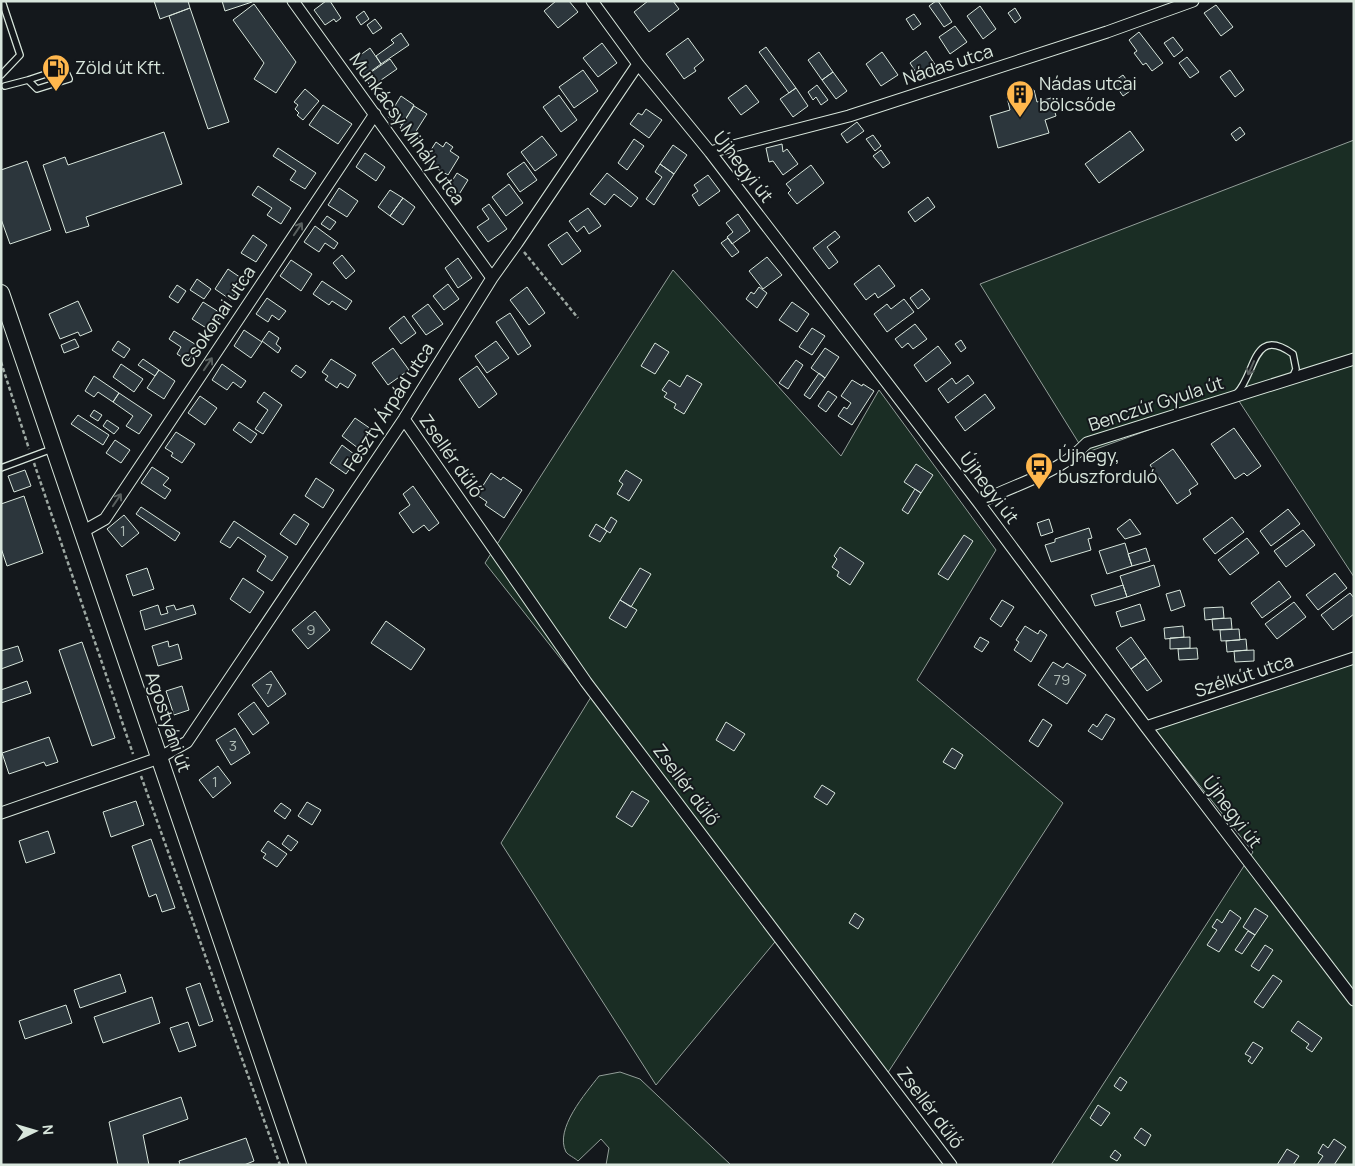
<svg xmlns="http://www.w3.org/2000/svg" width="1355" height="1166" viewBox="0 0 1355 1166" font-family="Manrope,sans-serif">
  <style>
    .green { fill: #1a2d24; stroke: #939e99 }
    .building { fill: #2c363c; stroke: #d8e6dc }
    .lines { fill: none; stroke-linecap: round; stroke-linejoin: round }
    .service-casing { stroke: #d8e6dc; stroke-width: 8 }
    .minor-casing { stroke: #d8e6dc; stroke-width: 13 }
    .secondary-casing { stroke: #d8e6dc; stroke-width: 18 }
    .path { stroke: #9da8a2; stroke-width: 2.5; stroke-dasharray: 4 2.5; stroke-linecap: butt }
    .service { stroke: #14181c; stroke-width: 5.5 }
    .minor { stroke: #14181c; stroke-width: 11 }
    .secondary { stroke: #14181c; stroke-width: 16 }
    .oneway { stroke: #59605f }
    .labels { text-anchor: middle; stroke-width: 4; stroke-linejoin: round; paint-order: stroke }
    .number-label { font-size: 15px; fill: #adbab4 }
    .street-label { font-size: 18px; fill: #d8e6dc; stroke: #14181c }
    .poi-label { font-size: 18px; fill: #d8e6dc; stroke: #14181c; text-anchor: start }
  </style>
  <rect width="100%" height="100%" fill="#14181c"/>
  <!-- green -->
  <path class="green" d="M1354 140V577L1237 398 1085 453 980 284Z
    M673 270 841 456 879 390 996 550 917 680 1063 803 887 1074 779 937 656 1085 501 843 591 697 485 563Z
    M1354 659V1165H1051L1253 852 1151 725Z
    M620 1072 640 1079 731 1165H606L609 1148 601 1139 578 1161C575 1158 568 1155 566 1152 554 1129 586 1093 599 1076Z"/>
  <!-- building -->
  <path class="building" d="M154 1H188L190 8 160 19Z
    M222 1H252V2L225 11Z
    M326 1H330L341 18 336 22 334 19 325 25 314 10Z
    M556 1H569L578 12 558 28 544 11Z
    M648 1H673L679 9 649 32 634 12Z
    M936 1H938L952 22 944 27 929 6Z
    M254 4 296 62 276 93 254 79 264 63 233 20Z
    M1216 5 1233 27 1221 36 1204 13Z
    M980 6 996 29 983 39 967 16Z
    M190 8 229 122 208 129 169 16Z
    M1015 8 1021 18 1015 23 1008 13Z
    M364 11 369 19 361 25 356 17Z
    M914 14 921 24 913 30 906 19Z
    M375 19 382 28 373 34 367 25Z
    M955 26 967 42 950 54 939 37Z
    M1139 32 1163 63 1152 71 1146 63 1143 65 1134 53 1137 51 1129 40Z
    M401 33 409 45 381 64 376 56 394 43 391 40Z
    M1173 37 1183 50 1174 57 1164 43Z
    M688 38 704 60 694 68 696 71 684 79 666 54Z
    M602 43 617 63 598 77 583 58Z
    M766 47 796 88 789 93 759 52Z
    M370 48 381 64 363 77 352 61Z
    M926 51 936 66 919 77 910 63Z
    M819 52 833 72 822 80 808 60Z
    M882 52 898 75 881 86 866 64Z
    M1187 57 1199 72 1190 78 1179 63Z
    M390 59 397 69 371 87 364 77Z
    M583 70 598 91 574 108 559 87Z
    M1230 70 1244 90 1235 97 1220 77Z
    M833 72 847 91 836 99 822 80Z
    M1123 75 1133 89 1123 96 1113 82Z
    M746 85 759 102 741 115 728 98Z
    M817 85 828 100 821 105 816 97 813 100 808 92Z
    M796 88 808 106 793 117 780 99Z
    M305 89 319 101 303 120 297 115 299 113 295 109 298 105 294 102Z
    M1034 90 1037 102 1051 98 1056 116 1045 120 1049 133 998 148 990 116 1010 110 1007 97Z
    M559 95 577 120 561 132 543 107Z
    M401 96 414 105 402 125 388 117Z
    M323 105 352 124 338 144 309 125Z
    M414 106 427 114 413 136 400 128Z
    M646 109 662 120 649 138 630 124 638 113 642 115Z
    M857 122 864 131 847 143 841 134Z
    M1240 127 1245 134 1236 141 1231 134Z
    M1130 131 1144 150 1099 183 1085 164Z
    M164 132 182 184 86 217 89 226 66 233 43 165 65 157 68 165Z
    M873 135 881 146 875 151 866 139Z
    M542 136 557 155 535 171 521 152Z
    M634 139 644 146 627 170 618 163Z
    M436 142 443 147 446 142 453 147 450 151 459 157 448 175 424 161Z
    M782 144 783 152 787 149 798 164 783 175 773 161 769 162 766 148Z
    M673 145 687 155 674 174 660 164Z
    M278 148 316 173 305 189 290 180 296 171 273 156Z
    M881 150 890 163 883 168 873 156Z
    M365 153 385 167 376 181 356 167Z
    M27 161 51 230 10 244 1 219V170Z
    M524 162 537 180 520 192 507 174Z
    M660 164 674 174 654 205 646 199 662 177 655 172Z
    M811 165 824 183 797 204 788 193 791 190 786 184Z
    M457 173 468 180 458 196 447 189Z
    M607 173 638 198 631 207 614 194 605 205 590 194Z
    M708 175 720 191 699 206 692 195 698 191 694 185Z
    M509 184 523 203 506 216 492 197Z
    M258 186 291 208 281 224 267 215 272 208 252 195Z
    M339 188 358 201 347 217 328 205Z
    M390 190 403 198 390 216 378 207Z
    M928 197 935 207 915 222 908 212Z
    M403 198 415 207 403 225 390 216Z
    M489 204 507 229 488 242 477 227 489 219 482 209Z
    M588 208 601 226 589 234 584 226 577 232 569 221Z
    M738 214 750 231 732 244 727 237 733 232 726 223Z
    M327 216 336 222 330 230 321 224Z
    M315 226 338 243 334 249 325 243 319 252 304 242Z
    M835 231 840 237 827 247 838 262 829 269 813 248Z
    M567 232 581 251 562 265 548 245Z
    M253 235 267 245 256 262 241 253Z
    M728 238 739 252 732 257 721 243Z
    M342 255 355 271 346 279 333 263Z
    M767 257 782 275 763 289 749 271Z
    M458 258 472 278 458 288 445 268Z
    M291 260 312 274 301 291 280 276Z
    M879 265 895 286 878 298 875 293 866 300 854 284Z
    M228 269 244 280 231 300 215 289Z
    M197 279 211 289 204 299 190 290Z
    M322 281 352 301 346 310 332 301 329 305 313 294Z
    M448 284 459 299 444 310 433 296Z
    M177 285 186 291 178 303 169 297Z
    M527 287 545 313 529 325 510 300Z
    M759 287 767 293 757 308 746 299 751 292 754 294Z
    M922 289 930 299 918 309 910 298Z
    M267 298 286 311 279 320 272 315 268 322 256 314Z
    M904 299 914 312 887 332 874 314 887 304 891 309Z
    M78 301 92 331 80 336 78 332 60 339 49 314Z
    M203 302 222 314 211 331 192 319Z
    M792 302 809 314 797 332 779 320Z
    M428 304 443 324 426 335 412 316Z
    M510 313 531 346 518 355 496 322Z
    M404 316 416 333 401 344 389 328Z
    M915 324 927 339 913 349 908 343 902 348 895 339Z
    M812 328 825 336 812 355 799 347Z
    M244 330 262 342 251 358 234 346Z
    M174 331 198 346 188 361 177 354 181 347 169 339Z
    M269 331 279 338 276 344 281 348 278 353 262 341Z
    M75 339 79 347 64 353 61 345Z
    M961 340 966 348 961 352 955 344Z
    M118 341 130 349 124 358 112 350Z
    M496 341 509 358 487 373 475 356Z
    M655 343 669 352 655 374 641 366Z
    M938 346 951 363 926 382 914 365Z
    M393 348 409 370 388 385 372 363Z
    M825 348 839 357 825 378 811 368Z
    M143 359 159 370 155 376 138 365Z
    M331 359 356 375 348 388 340 383 337 388 325 380 328 376 322 372Z
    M796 360 803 365 788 389 779 383Z
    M121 364 143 379 134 392 113 377Z
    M222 364 246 381 241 388 233 382 227 390 212 380Z
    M296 365 306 372 301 378 291 371Z
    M477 366 497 394 479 408 459 379Z
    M159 370 175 381 164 399 147 388Z
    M819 373 825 378 810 399 804 395Z
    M687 375 702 384 684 414 674 408 676 404 664 397 667 393 662 390 669 380 680 387Z
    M968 375 974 383 948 403 938 389 952 378 956 384Z
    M94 376 119 393 113 402 98 392 94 397 85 391Z
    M852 380 862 386 863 384 874 391 852 425 838 416 844 407 847 409 851 403 841 396Z
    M828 391 837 397 826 412 818 406Z
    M264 392 282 405 263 434 255 429 268 410 257 402Z
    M119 393 152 415 139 434 126 426 133 416 113 402Z
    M985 394 995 408 965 431 955 417Z
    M200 396 217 408 205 425 188 413Z
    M94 410 102 415 98 421 90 416Z
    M78 415 109 435 103 445 71 424Z
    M355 418 371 429 358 448 342 436Z
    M107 420 119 428 114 434 103 426Z
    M239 422 257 434 251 443 233 430Z
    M1234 428 1261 466 1247 476 1244 473 1235 479 1211 444Z
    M176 432 195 444 182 463 171 456 173 453 165 448Z
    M115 440 130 450 121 463 106 453Z
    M342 445 358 457 346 474 330 463Z
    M1173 449 1198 484 1189 490 1191 494 1177 504 1150 465Z
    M916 464 933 475 921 493 904 482Z
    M152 467 169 478 163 485 171 490 165 499 141 483Z
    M25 470 31 486 14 492 8 476Z
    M626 470 642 480 629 501 617 494 623 484 619 481Z
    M491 473 501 480 503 477 522 490 504 518 485 505 487 502 477 495Z
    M316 478 334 490 323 508 305 496Z
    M413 486 439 523 429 531 424 525 413 533 399 513 410 505 403 494Z
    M915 489 921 493 908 514 902 510Z
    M24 496 43 553 7 566 1 548V504Z
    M141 507 180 533 175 541 136 514Z
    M1288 509 1300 524 1271 546 1260 531Z
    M294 514 309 524 296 545 280 534Z
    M124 515 139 533 122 547 107 529Z
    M611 517 617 521 610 533 604 529Z
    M1232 517 1244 532 1215 554 1203 539Z
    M1049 519 1053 532 1041 536 1037 523Z
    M1130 519 1141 534 1125 539 1117 529Z
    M234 521 288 557 272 581 257 571 266 556 238 537 230 548 220 542Z
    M596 524 607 531 600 542 589 536Z
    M1089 528 1092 538 1088 539 1091 550 1051 562 1045 545 1055 542V539Z
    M1303 530 1315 545 1286 567 1274 551Z
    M964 535 973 541 948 580 938 574Z
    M1247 538 1259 553 1230 575 1218 560Z
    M1125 543 1132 566 1107 574 1099 551Z
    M840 547 864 563 850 585 837 576 839 572 832 567 837 559 834 556Z
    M1146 548 1150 561 1132 566 1128 554Z
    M1154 565 1160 586 1127 597 1120 576Z
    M147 568 154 589 133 596 126 575Z
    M640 568 651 574 631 607 620 600Z
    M1335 573 1347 588 1318 610 1306 595Z
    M243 578 264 592 250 613 230 599Z
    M1279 581 1291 597 1262 618 1251 603Z
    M1123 585 1127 597 1095 606 1091 595Z
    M1180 590 1185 606 1171 611 1166 594Z
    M1350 593 1354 598V614L1333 630 1321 615Z
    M620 600 637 610 626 628 609 618Z
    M1002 600 1014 607 1001 627 990 619Z
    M1294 602 1306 617 1277 639 1265 624Z
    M1140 604 1145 620 1121 627 1116 612Z
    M158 605 161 615 168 613 166 607 174 605 176 610 193 605 196 614 145 630 140 611Z
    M1223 607 1224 618 1205 620 1204 608Z
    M315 611 330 630 308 649 292 630Z
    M1231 618 1232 629 1213 630 1212 619Z
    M386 621 425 649 411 670 371 643Z
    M1025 626 1038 634 1040 630 1047 635 1031 662 1014 650 1019 642 1016 640Z
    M1183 626 1184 637 1165 639 1164 628Z
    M1239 629 1240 640 1221 641 1220 630Z
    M980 637 989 642 982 652 974 647Z
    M1131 637 1146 658 1131 669 1116 648Z
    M1190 637V648L1170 649V638Z
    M1246 639 1247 650 1227 652 1226 641Z
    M168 641 169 647 178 644 182 659 158 666 152 646Z
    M82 642 115 738 92 746 59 650Z
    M18 646 23 661 1 669V651Z
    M1197 648 1198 659 1179 660 1178 649Z
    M1254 650V661L1235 662 1234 651Z
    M1146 658 1162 681 1147 691 1131 669Z
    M1053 662 1063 668 1067 663 1086 675 1067 704 1038 685Z
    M271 671 286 694 268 707 252 685Z
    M27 681 31 693 1 703V690Z
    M182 686 189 710 174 715 166 691Z
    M254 702 269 723 253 735 238 714Z
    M1106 714 1115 719 1102 740 1088 731 1093 724 1097 727Z
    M1043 719 1052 725 1038 747 1029 741Z
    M726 722 745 734 734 751 716 740Z
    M235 728 250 753 231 765 216 740Z
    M49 737 58 762 46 766 44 762 9 774 2 753Z
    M952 748 963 755 955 769 943 762Z
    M218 766 231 783 213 798 199 780Z
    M822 785 835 793 827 805 814 797Z
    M632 791 649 801 632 827 616 817Z
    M136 801 144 825 111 837 103 812Z
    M307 802 321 810 312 825 298 816Z
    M281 803 291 810 285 819 274 811Z
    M48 831 55 853 26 863 19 841Z
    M288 835 298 842 291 851 282 844Z
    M151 839 175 908 162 912 156 894 149 897 132 846Z
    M268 841 287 854 277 867 263 858 266 854 261 851Z
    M1255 908 1268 916 1255 935 1243 927Z
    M1230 910 1241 918 1219 952 1207 945 1217 930 1212 927 1217 919 1222 923Z
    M855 913 864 919 858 929 849 923Z
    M1248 931 1255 935 1242 954 1235 950Z
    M1265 945 1273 950 1259 971 1251 966Z
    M120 974 126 992 80 1008 74 990Z
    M1273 975 1282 981 1263 1008 1254 1002Z
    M200 983 213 1021 199 1026 186 988Z
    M152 997 160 1023 103 1043 94 1017Z
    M66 1005 72 1023 25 1039 19 1021Z
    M1298 1021 1322 1038 1312 1052 1306 1048 1309 1044 1291 1031Z
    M188 1022 196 1046 179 1052 170 1028Z
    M1253 1042 1263 1048 1252 1064 1248 1061 1251 1057 1245 1054Z
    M1120 1077 1127 1082 1121 1091 1114 1086Z
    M181 1097 188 1119 143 1135 149 1165H118L109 1122Z
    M1098 1105 1110 1113 1101 1126 1090 1118Z
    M1141 1128 1151 1135 1145 1146 1134 1138Z
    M246 1138 254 1161 244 1165H180L179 1161Z
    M1334 1139 1346 1147 1334 1165H1317L1323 1156 1318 1153 1323 1144 1328 1148Z
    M1287 1149 1299 1156 1293 1165H1277Z
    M1115 1150 1121 1155 1117 1161 1110 1157Z"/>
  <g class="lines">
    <!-- service casing -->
    <g class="service-casing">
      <path id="service" d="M1 75 20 55 2 1
        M5 86 28 80 37 89 69 79 64 68 28 80
        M1237 393C1256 374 1252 325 1293 354L1296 369 1292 378
        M1 468 52 449"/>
    </g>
    <!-- minor casing -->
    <g class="minor-casing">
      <path id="minor" d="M293 1 492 278
        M592 1 638 64 710 152 979 503 1146 727 1354 1000
        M710 152 849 116 1107 32 1193 1
        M404 419 586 682 951 1165
        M979 503C1006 488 1037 480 1063 463 1072 458 1080 450 1087 443L1354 359
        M82 532 105 519 375 114
        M1146 727 1354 658
        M1 813 159 758 187 742 404 419 492 278 517 243 638 64"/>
    </g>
    <!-- secondary casing -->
    <g class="secondary-casing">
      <path id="secondary" d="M1 293 298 1165"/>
    </g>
    <!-- path -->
    <path class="path" d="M524 252 578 318
      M1 362 29 449
      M34 463 133 754
      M141 776 280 1165"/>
    <!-- service -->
    <use href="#service" class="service"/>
    <!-- minor -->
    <use href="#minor" class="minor"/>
    <!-- secondary -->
    <use href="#secondary" class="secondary"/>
  </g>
  <!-- one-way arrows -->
  <defs><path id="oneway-shaft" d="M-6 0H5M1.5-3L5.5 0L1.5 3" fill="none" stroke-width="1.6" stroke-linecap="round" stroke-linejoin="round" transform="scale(1.25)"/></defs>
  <g class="oneway">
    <use href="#oneway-shaft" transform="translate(298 229) rotate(-56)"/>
    <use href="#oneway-shaft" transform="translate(208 364) rotate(-56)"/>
    <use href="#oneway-shaft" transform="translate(1251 368) rotate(114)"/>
    <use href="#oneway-shaft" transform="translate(117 500) rotate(-56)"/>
  </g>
  <!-- icons -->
  <defs>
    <g id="fuel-pin" transform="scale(1.4375)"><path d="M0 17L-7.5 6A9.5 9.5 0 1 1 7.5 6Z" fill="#ffb74d" stroke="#14181c"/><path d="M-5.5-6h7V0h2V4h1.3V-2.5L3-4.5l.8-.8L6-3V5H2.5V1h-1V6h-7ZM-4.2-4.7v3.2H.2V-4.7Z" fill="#111"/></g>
    <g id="building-pin" transform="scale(1.4375)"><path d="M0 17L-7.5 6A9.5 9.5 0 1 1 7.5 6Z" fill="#ffb74d" stroke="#14181c"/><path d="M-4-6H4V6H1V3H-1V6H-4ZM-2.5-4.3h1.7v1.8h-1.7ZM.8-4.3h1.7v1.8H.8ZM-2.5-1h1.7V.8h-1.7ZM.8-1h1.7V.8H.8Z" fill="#111"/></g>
    <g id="bus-pin" transform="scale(1.4375)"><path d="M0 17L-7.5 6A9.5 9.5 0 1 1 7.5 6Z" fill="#ffb74d" stroke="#14181c"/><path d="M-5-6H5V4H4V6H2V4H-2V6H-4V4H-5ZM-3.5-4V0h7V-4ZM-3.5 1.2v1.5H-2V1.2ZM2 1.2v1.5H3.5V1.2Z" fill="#111"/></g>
  </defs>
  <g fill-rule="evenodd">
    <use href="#fuel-pin" x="56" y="68"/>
    <use href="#building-pin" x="1020" y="94"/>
    <use href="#bus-pin" x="1039" y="466"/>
  </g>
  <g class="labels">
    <!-- number labels -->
    <g class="number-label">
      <text x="123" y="536">1</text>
      <text x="311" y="635">9</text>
      <text x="1062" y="685">79</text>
      <text x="269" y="694">7</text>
      <text x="233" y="751">3</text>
      <text x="215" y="787">1</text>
    </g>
    <!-- street labels -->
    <g class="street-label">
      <text transform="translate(948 65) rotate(-18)" y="6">Nádas utca</text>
      <text transform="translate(407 129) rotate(54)" y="6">Munkácsy Mihály utca</text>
      <text transform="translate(743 167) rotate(52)" y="6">Újhegyi út</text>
      <text transform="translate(218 317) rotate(-56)" y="6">Csokonai utca</text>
      <text transform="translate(1156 404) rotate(-18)" y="6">Benczúr Gyula út</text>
      <text transform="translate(389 407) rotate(-57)" y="6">Feszty Árpád utca</text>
      <text transform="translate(451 456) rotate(55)" y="6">Zsellér dűlő</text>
      <text transform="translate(989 488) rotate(53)" y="6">Újhegyi út</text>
      <text transform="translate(1244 676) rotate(-18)" y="6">Szélkút utca</text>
      <text transform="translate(168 722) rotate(71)" y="6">Agostyáni út</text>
      <text transform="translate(686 785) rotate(53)" y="6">Zsellér dűlő</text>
      <text transform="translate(1232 812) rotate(53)" y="6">Újhegyi út</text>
      <text transform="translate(930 1108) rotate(53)" y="6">Zsellér dűlő</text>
    </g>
    <!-- poi labels -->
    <g class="poi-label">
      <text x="75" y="74">Zöld út Kft.</text>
      <text x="1039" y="90">Nádas utcai<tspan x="1039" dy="21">bölcsőde</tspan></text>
      <text x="1058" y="462">Újhegy,<tspan x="1058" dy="21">buszforduló</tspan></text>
    </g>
  </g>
  <!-- border -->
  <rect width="1355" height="1166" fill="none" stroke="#d8e6dc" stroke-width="5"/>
  <!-- north arrow -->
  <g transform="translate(35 1131) rotate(85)" stroke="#14181c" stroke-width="4" paint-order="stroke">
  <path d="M0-4L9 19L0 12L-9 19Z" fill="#d8e6dc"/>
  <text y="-8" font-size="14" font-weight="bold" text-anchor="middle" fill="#d8e6dc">N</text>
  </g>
</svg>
